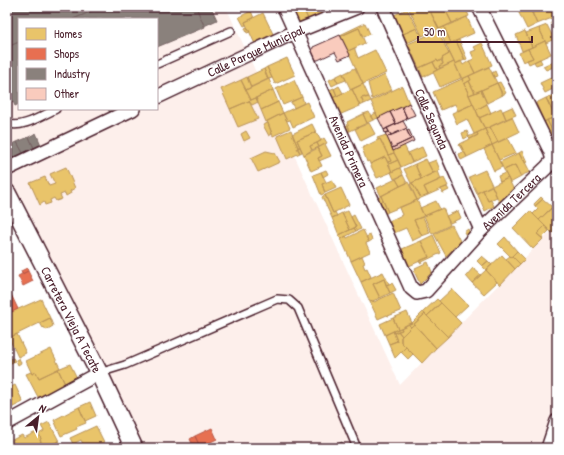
<svg xmlns="http://www.w3.org/2000/svg" width="564" height="455" viewBox="0 0 564 455" font-family="'Patrick Hand',sans-serif">
  <style>
    .built { fill: #fdefeb; fill-rule: evenodd }
    .homes { fill: #e9c46a; stroke: #b99257 }
    .shops { fill: #e76f51; stroke: #b85746 }
    .industry { fill: #8a817c; stroke: #776464 }
    .building { fill: #f9cbbd; stroke: #4a1f2b }
    .lines { fill: none; stroke-linecap: round; stroke-linejoin: round }
    .service-casing { stroke: #4a1f2b; stroke-width: 10 }
    .minor-casing { stroke: #4a1f2b; stroke-width: 16 }
    .tertiary-casing { stroke: #4a1f2b; stroke-width: 20 }
    .service { stroke: #fff; stroke-width: 7 }
    .minor { stroke: #fff; stroke-width: 13 }
    .tertiary { stroke: #fff; stroke-width: 17 }
    .labels { text-anchor: middle; stroke-width: 4; stroke-linejoin: round; paint-order: stroke }
    .street-label { font-size: 13px; fill: #4a1f2b; stroke: #fff }
  </style>
  <rect width="100%" height="100%" fill="#fff"/>
  <filter id="ink" filterUnits="userSpaceOnUse"><feTurbulence type="fractalNoise" baseFrequency=".025" numOctaves="2"/><feDisplacementMap in="SourceGraphic" scale="8" xChannelSelector="R" yChannelSelector="G"/><feConvolveMatrix kernelMatrix="1 2 1 2 8 2 1 2 1" color-interpolation-filters="sRGB"/></filter>
  <g filter="url(#ink)">
    <!-- built -->
    <path class="built" d="M7 7H226L400 385 557 225V421L548 448H134L7 193ZM19 19H157V109H19Z"/>
    <!-- homes -->
    <path class="homes" d="M304 7H328L331 13 310 23 303 8Z
      M408 7H428L439 29 422 36Z
      M428 7H444L452 23 439 29Z
      M448 7H465L469 16 452 23 445 9Z
      M501 7H515L504 12Z
      M516 7H526L518 11Z
      M526 7H529L537 24 527 29 518 11Z
      M535 7H553L557 16 537 24 531 9Z
      M303 9 310 23 300 28 293 14Z
      M407 9 417 28 403 34 394 15Z
      M251 11 254 18 245 22 246 25 244 26 239 17Z
      M263 13 274 36 255 44 245 22Z
      M467 17 474 33 451 43 444 27Z
      M557 20V36L551 23Z
      M365 23 370 34 363 37 359 28 341 36 340 35Z
      M547 25 554 39 546 43 539 28Z
      M247 27 250 32 247 33 245 28Z
      M444 27 451 43 446 45 439 29Z
      M359 28 365 43 348 51 341 36Z
      M417 28 419 33 420 32 422 36 407 43 403 34Z
      M539 28 545 41 532 47 526 33Z
      M438 31 449 54 442 58 443 60H441L438 62 437 60 419 68 408 44Z
      M525 31 532 47 522 51 516 35Z
      M459 40 467 59 465 60 456 41Z
      M456 41 465 60 455 64 446 45Z
      M545 41 551 54 529 64 527 60 533 58 528 49Z
      M482 43 492 65 475 73 469 61 474 59 471 52 476 50 474 47Z
      M557 47V56L553 49Z
      M355 48V50L358 58 375 50 386 73 363 84 348 51Z
      M528 49 533 58 523 62 519 53Z
      M449 52 454 62 440 68 439 66 443 64 442 58 449 54 448 53Z
      M287 58 295 75 275 84 267 67Z
      M557 58V67L553 60Z
      M540 59 542 63 536 65 534 62Z
      M437 60 438 62 441 60 443 64 439 66 440 68 437 70 433 62Z
      M461 61 463 65 469 61 475 73 462 79 455 64Z
      M554 61 556 66 546 70 543 66Z
      M433 62 437 70 423 77 419 68Z
      M454 62 461 78 440 87 433 72Z
      M267 67 272 78 268 79 264 69Z
      M489 67 497 83 475 93 469 81 471 80 469 76Z
      M355 68 363 84 351 90 343 74Z
      M264 69 268 79 251 87 247 77Z
      M495 71 497 76 494 77 492 73Z
      M343 73 346 80 338 83 335 77Z
      M385 75 392 90 372 99 368 83Z
      M557 75V87L545 93 540 83Z
      M469 76 471 80 464 84 462 79Z
      M247 77 251 87 246 90 241 80Z
      M335 77 338 83 332 86 329 80Z
      M269 79 273 90 251 100 246 90Z
      M462 79 473 104 458 111 455 104 441 110 433 92Z
      M241 80 251 100 230 109 221 89Z
      M294 80 302 97 283 105 276 89Z
      M469 81 475 93 469 95 464 84Z
      M500 82 506 93 502 95 497 83Z
      M497 83 503 95 487 103 481 90Z
      M363 84 369 97 361 98 364 104 360 106 352 89Z
      M339 86 343 93 337 96 334 89Z
      M402 86 409 103 378 118 371 101Z
      M334 88 337 96 332 98 329 90Z
      M352 89 360 106 339 115 332 98Z
      M273 90 278 102 261 110 256 98Z
      M481 90 487 104 476 110 469 95Z
      M556 94 557 96V116L555 117 546 98Z
      M302 97 304 103 294 108 291 102Z
      M365 97V98L369 97 371 101 364 104 361 98Z
      M256 98 258 102 252 105 249 101Z
      M546 98 555 117 544 122 536 103Z
      M249 101 258 119 238 127 230 109Z
      M278 102 283 113 266 122 261 110Z
      M307 102 314 117 293 127 290 120 287 121 283 113Z
      M473 104 485 129 474 134 467 119 457 124 452 113Z
      M487 104 491 113 479 118 476 110Z
      M512 107 516 115 506 119 503 111Z
      M501 108 506 119 485 129 479 118Z
      M369 112 373 120 367 123 363 114Z
      M283 113 290 128 273 136 267 121Z
      M376 113 378 118 373 120 370 116Z
      M363 114 367 123 350 131 347 122Z
      M557 116V130L553 132 547 120Z
      M512 117 519 132 498 142 490 127Z
      M547 120 552 131 549 133 544 122Z
      M268 123 272 134 269 136 263 125Z
      M369 123 375 134 361 141 355 129Z
      M312 124 316 132 297 140 300 147H298L292 134Z
      M348 125 350 131 347 132 345 126Z
      M490 127 498 142 492 145 485 129Z
      M485 129 492 145 467 157 460 144 478 135 477 133Z
      M291 130 300 153 287 159 277 136Z
      M557 130V136L552 138 549 133Z
      M246 131 250 138 244 141 241 134Z
      M467 131 469 136 464 139 462 133Z
      M316 132 321 141 310 146 312 150 304 155 297 140Z
      M477 133 478 135 470 139 468 137Z
      M386 135 394 153 388 155 380 139 378 140 377 138Z
      M557 136V138L555 139 556 141 554 142 552 138Z
      M324 138 327 143 319 147 317 143Z
      M508 138 516 153 499 160 492 145Z
      M557 138V149L554 142 556 141 555 139Z
      M380 139 391 161 388 162 385 157 370 164 369 161 367 162 362 148Z
      M317 143 319 147 312 150 310 146Z
      M325 144 331 156 319 161 318 158 322 156 318 148Z
      M460 144 467 157 461 160 459 154 463 152 459 145Z
      M404 145 412 162 401 167 393 151Z
      M492 145 502 167 494 171 484 149Z
      M300 147 302 152 300 153 297 148Z
      M422 147 426 156 412 162 408 153Z
      M318 148 322 156 318 158 322 166 311 171 304 155Z
      M266 151 275 153 280 162 258 172 251 158Z
      M522 151 527 162 525 163 524 160 523 161 519 153Z
      M394 153 398 160 389 164 388 162 391 161 388 155Z
      M519 153 523 161 524 160 530 172 520 176 515 165 504 170 500 162Z
      M385 157 392 172 377 178 370 164Z
      M426 159 433 173 421 179 415 164Z
      M398 160 401 167 392 172 389 164Z
      M436 160 440 170 433 173 428 163Z
      M415 164 421 179 411 183 404 169Z
      M515 165 521 177 510 183 504 170Z
      M66 167 75 188 70 191 71 193 66 196 65 193 60 195 62 199 56 201 54 198 50 200 51 203 45 205 44 202 40 205 30 183 45 177 49 186 55 184 50 174Z
      M400 168 403 175 394 179 391 172Z
      M326 170 328 174 323 177 321 172Z
      M485 170 492 185 477 193 469 177Z
      M438 171 441 179 424 187 428 195 421 198 412 183Z
      M321 172 326 182 322 184 325 193 321 195 313 175Z
      M505 173 508 178 500 182 498 176Z
      M403 175 407 183 400 186 396 179Z
      M444 178 448 186 428 195 424 187Z
      M508 178 514 190 507 194 508 196 505 199 499 202 492 186Z
      M396 179 400 186 381 196 377 188Z
      M332 180 336 188 325 193 322 184Z
      M408 182 417 200 388 212 381 196Z
      M412 183 421 198 417 200 410 184Z
      M492 186 497 197 488 201 483 190Z
      M447 187 449 190 443 193 441 189Z
      M341 188 349 205 333 213 325 195Z
      M483 190 488 201 491 200 494 206 485 211 477 193Z
      M325 195 333 213 335 212 337 216 332 218 322 197Z
      M381 196 388 212 385 214 378 198Z
      M541 197 543 199 535 206 534 204Z
      M543 199 552 207 539 220 533 214 538 209 535 206Z
      M417 200 424 216 414 220 422 236 412 241 406 228 394 233 389 221 402 215 399 208Z
      M436 201 440 209 424 216 420 208Z
      M557 203V213L552 208Z
      M443 208 450 225 432 234 424 216Z
      M552 208 557 213V228L552 233 539 220Z
      M348 211 356 227 350 230 342 213Z
      M458 211 461 218 450 223 446 216Z
      M530 211 545 226 537 234 543 239 533 249 513 228Z
      M342 213 350 230 339 235 332 218Z
      M354 215 361 229 356 231 354 228 356 227 351 217Z
      M423 217 430 233 422 236 414 220Z
      M452 225 461 243 453 248V249L446 256 434 234Z
      M545 226 549 231 542 238 537 234Z
      M354 228 356 231 341 239 339 235Z
      M468 229 470 234 467 237 464 232Z
      M363 230 369 242 366 243 370 252 351 261 341 239 346 236 347 238Z
      M370 235 372 240 369 242 366 237Z
      M433 235 441 253 420 263 419 261 429 257 421 241Z
      M505 237 517 251 511 257 498 244Z
      M421 241 429 257 409 266 402 249Z
      M517 251 525 259 520 264 512 256Z
      M502 255 515 269 500 285 486 270Z
      M362 256 365 263 363 264 365 269 367 268 371 277 361 282 351 261Z
      M482 256 488 261 482 266 477 261Z
      M510 256 511 257 512 256 520 264 515 269 506 259Z
      M488 261 492 265 486 270 482 266Z
      M428 262 432 272 420 284 414 271 416 270 415 268Z
      M473 268 481 275 472 283 466 276Z
      M486 270 497 282 484 294 472 283Z
      M383 272 389 284 386 285 384 279 373 284 380 298 370 302 361 282Z
      M384 279 390 293 380 298 373 284Z
      M392 283 396 290 390 293 386 285Z
      M452 289 468 305 455 317 439 301Z
      M393 293 401 311 388 316 387 315 378 319 370 302 373 301 374 302Z
      M41 299 50 318 9 338 7 333V314Z
      M437 299 441 303 427 316 423 312Z
      M441 303 461 323 448 337 427 316Z
      M407 312 412 323 398 329 393 318Z
      M423 312 425 314 411 327 408 324 412 323Z
      M425 314 448 337 436 348 414 324Z
      M50 318 53 326 46 330 44 327 43 328 40 323Z
      M393 318 398 329 385 335 380 324Z
      M408 324 411 327 402 336 398 331 402 330 401 328Z
      M414 324 436 348 422 363 401 342V337Z
      M401 328 402 330 394 333 393 331Z
      M393 331 397 341 389 344 385 335Z
      M398 331 402 336 401 337V342L406 347 395 358 389 344 397 341 394 333Z
      M17 334 26 353 18 357 9 338Z
      M406 347 413 354 408 359 401 352Z
      M51 349 60 368 39 378 36 372 32 374 26 361Z
      M13 358 15 361 7 365V361Z
      M19 358 21 363 18 365 16 360Z
      M70 364 77 378 65 384 58 369Z
      M58 369 65 384 38 397 26 374 31 372 32 374 36 372 39 378Z
      M15 385 23 402 7 410V389Z
      M90 402 96 416 85 421 79 407Z
      M79 407 86 423 76 427 77 429 61 436 54 420Z
      M49 422 59 441 44 448 40 440 41 439 39 434 44 431 41 426Z
      M96 426 104 442 92 448H85L81 440 73 444 70 438Z
      M38 431 41 439 40 440 43 447 40 448H16L12 440 22 435 24 438Z
      M59 441 62 447 44 448Z"/>
    <!-- shops -->
    <path class="shops" d="M27 268 28 271 22 274 21 271Z
      M28 271 33 281 23 286 18 276Z
      M7 286 18 309 7 314Z
      M212 428 217 439 200 447 195 436Z
      M195 436 200 447 198 448H194L190 439Z"/>
    <!-- industry -->
    <path class="industry" d="M7 7H102L73 19H19V42L7 47Z
      M102 7H196L205 27 157 47V19H73Z
      M196 7H211L217 20 204 26Z
      M19 42V104L15 106 7 87V47Z
      M7 87 13 101 7 103Z
      M108 109H116L117 111 110 113Z
      M36 133 41 145 34 148 29 137Z
      M29 137 34 148 23 153 17 142Z
      M17 142 23 153 11 159 7 150V147Z
      M342 442 346 448H329Z"/>
    <!-- building -->
    <path class="building" d="M340 35 350 55 339 60 335 52 318 60H316L312 52 313 47Z
      M409 103 415 115 407 118 402 107Z
      M402 107 407 119 396 124 390 112Z
      M390 112 396 124 384 130 378 118Z
      M403 121 407 128 391 135 387 128Z
      M387 128 389 132 385 133 384 130Z
      M406 129 411 139 392 148 387 137Z
      M409 130 414 141 393 151 392 148 411 139 407 131Z
      M389 132 391 135 387 137 385 133Z"/>
    <g class="lines">
      <!-- service casing -->
      <g class="service-casing">
        <path id="service" d="M157 64 231 31
          M7 123C20 130 43 115 56 109
          M99 373 125 365 277 299 289 300 298 308 357 448"/>
      </g>
      <!-- minor casing -->
      <g class="minor-casing">
        <g id="minor">
          <path id="s1" d="M284 7 411 288 417 293 426 291 481 230 547 167 553 160 550 150 479 7"/>
          <path id="s2" d="M383 7 481 230"/>
          <path id="s3" d="M157 97 295 32 357 7"/>
          <path d="M7 169 133 109"/>
          <path d="M7 423 99 373"/>
          <path d="M548 448 557 421"/>
        </g>
      </g>
      <!-- tertiary casing -->
      <g class="tertiary-casing">
        <g id="tertiary">
          <path id="s4" d="M7 193 99 373 134 448"/>
        </g>
      </g>
      <!-- service -->
      <use href="#service" class="service"/>
      <!-- minor -->
      <use href="#minor" class="minor"/>
      <!-- tertiary -->
      <use href="#tertiary" class="tertiary"/>
    </g>
  </g>
  <g class="labels">
    <!-- street labels -->
    <g class="street-label">
      <text dy="5" stroke="none"><textPath href="#s3" startOffset="109">Calle Parque Municipal</textPath></text>
      <text dy="5" stroke="none"><textPath href="#s2" startOffset="122">Calle Segunda</textPath></text>
      <text dy="5" stroke="none"><textPath href="#s1" startOffset="158">Avenida Primera</textPath></text>
      <text dy="5" stroke="none"><textPath href="#s1" startOffset="449">Avenida Tercera</textPath></text>
      <text dy="5" stroke="none"><textPath href="#s4" startOffset="142">Carretera Vieja A Tecate</textPath></text>
    </g>
  </g>
  <!-- margin -->
  <rect width="564" height="455" fill="none" stroke="#fff" stroke-width="24"/>
  <rect x="12" y="12" width="540" height="431" fill="none" stroke="#4a1f2b" stroke-width="1.5" filter="url(#ink)"/>
  <!-- legend -->
  <rect x="18" y="18" width="140" height="92" fill="#ffffff" stroke="#b7a5aa"/>
  <rect x="26" y="28" width="20" height="12" fill="#e9c46a" stroke="#b7a5aa"/>
  <text x="54" y="38" font-size="12" fill="#4a1f2b">Homes</text>
  <rect x="26" y="48" width="20" height="12" fill="#e76f51" stroke="#b7a5aa"/>
  <text x="54" y="58" font-size="12" fill="#4a1f2b">Shops</text>
  <rect x="26" y="68" width="20" height="12" fill="#8a817c" stroke="#b7a5aa"/>
  <text x="54" y="78" font-size="12" fill="#4a1f2b">Industry</text>
  <rect x="26" y="88" width="20" height="12" fill="#f9cbbd" stroke="#b7a5aa"/>
  <text x="54" y="98" font-size="12" fill="#4a1f2b">Other</text>
  <!-- north arrow -->
  <g transform="translate(38 417) rotate(29)" stroke="#ffffff" stroke-width="3" paint-order="stroke">
  <path d="M0-3L7 15L0 10L-7 15Z" fill="#4a1f2b"/>
  <text y="-6" font-size="11" font-weight="bold" text-anchor="middle" fill="#4a1f2b">N</text>
  </g>
  <!-- scale -->
  <path d="M418 36v6h114v-6" fill="none" stroke="#4a1f2b" stroke-width="2"/>
  <text x="424" y="36" font-size="12" fill="#4a1f2b" stroke="#ffffff" stroke-width="3" paint-order="stroke">50 m</text>
</svg>
